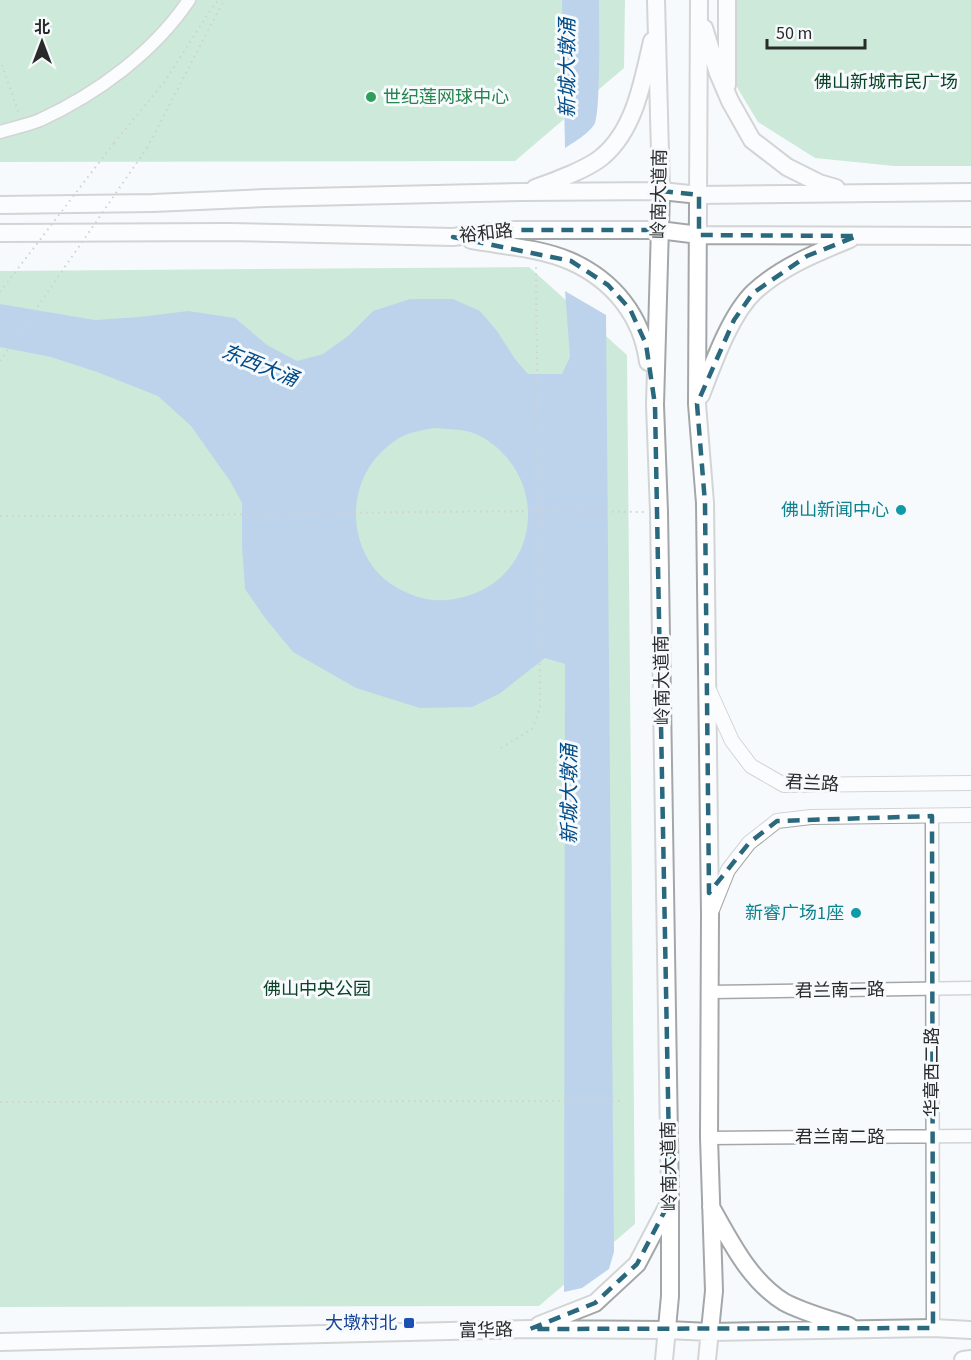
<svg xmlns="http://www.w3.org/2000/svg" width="971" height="1360" viewBox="0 0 971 1360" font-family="'Source Sans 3','Noto Sans SC',sans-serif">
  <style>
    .green { fill: #99d6b0 }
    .water { fill: #76a5d7; fill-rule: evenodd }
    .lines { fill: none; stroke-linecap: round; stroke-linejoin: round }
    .minor-casing { stroke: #a4a7a9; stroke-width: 15 }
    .tertiary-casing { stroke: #a4a7a9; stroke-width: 16 }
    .secondary-casing { stroke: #a4a7a9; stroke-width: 20 }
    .path { stroke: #9d9fa0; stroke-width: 2; stroke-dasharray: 1.5 4.5; stroke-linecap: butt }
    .minor { stroke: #fff; stroke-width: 12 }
    .tertiary { stroke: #fff; stroke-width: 14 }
    .secondary { stroke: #fff; stroke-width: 16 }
    .path-bridge { stroke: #9d9fa0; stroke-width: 2; stroke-dasharray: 1.5 4.5; stroke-linecap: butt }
    .marked { fill: none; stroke: #2a687e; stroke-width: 4.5; stroke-dasharray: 12 8; stroke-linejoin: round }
    .leisure-dot { fill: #2e9e5b; stroke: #f7fafc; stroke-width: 2 }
    .culture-dot { fill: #0f9aa8; stroke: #f7fafc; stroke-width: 2 }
    .transit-dot { fill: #1a4fb4; stroke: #f7fafc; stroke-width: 2 }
    .labels { text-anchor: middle; stroke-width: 6; stroke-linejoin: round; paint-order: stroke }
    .park-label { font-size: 18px; fill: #0c4227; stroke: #f7fafc }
    .leisure-label { font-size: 18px; fill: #27864d; stroke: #f7fafc; text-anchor: start }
    .street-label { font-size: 18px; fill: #292a2a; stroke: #f7fafc }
    .culture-label { font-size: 18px; fill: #0d838f; stroke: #f7fafc; text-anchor: end }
    .transit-label { font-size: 18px; fill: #164399; stroke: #f7fafc; text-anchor: end }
    .water-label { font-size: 20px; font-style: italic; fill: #014b88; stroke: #f7fafc }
  </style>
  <rect width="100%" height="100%" fill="#f7fafc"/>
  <!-- green -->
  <path class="green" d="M0 0H625L624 68 515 161 0 162Z
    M731 0H971V166H894L815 158 758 122 732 79Z
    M529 267 627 355 635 1224 539 1306 0 1307V271Z"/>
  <!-- water -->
  <path class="water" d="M562 0H599C599 19 601 115 594 125 587 135 574 142 565 148Z
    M565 291 606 315 614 1252 609 1269 582 1288 564 1292 565 664 545 658 499 694 472 707 420 708 356 688 293 652 265 618 245 589 242 546V503L230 481 191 426 158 396 97 372 51 357 0 347V304L95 320 139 317 188 311 235 318 267 345 297 361 323 354 348 336 373 311 410 299H453L480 311 497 331 515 359 528 374H562L570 357ZM434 428C446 429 459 429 470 432 484 436 498 447 507 458 547 505 528 578 467 596 448 602 428 602 410 594 395 588 380 578 371 564 342 520 356 461 403 436 412 432 424 430 434 428Z"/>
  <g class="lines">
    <!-- minor casing -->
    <g class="minor-casing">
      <path id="minor" d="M0 132C13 128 28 125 40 120 97 94 154 52 189 0
        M932 816 933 1328
        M710 992 971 988
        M709 1138 971 1136"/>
    </g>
    <!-- tertiary casing -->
    <g class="tertiary-casing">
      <path id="tertiary" d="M709 690 732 741 751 766 784 785 971 783
        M712 910 728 870 749 843 777 821 811 817 971 815"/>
    </g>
    <!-- secondary casing -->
    <g class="secondary-casing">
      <path id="secondary" d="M656 0 661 191 655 405 659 512 670 1201V1296L664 1360
        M699 0 697 404 705 503 710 914 709 1138 714 1291 707 1360
        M727 0V85
        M704 28 718 73 730 101 752 140 787 167 819 183 836 188
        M535 188C553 182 590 168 603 156 635 129 643 80 652 41
        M0 205 153 203 265 198 523 192 661 191 699 195 971 192
        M0 233 228 232 453 237 509 230H659L699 235 971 236
        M471 240C504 246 540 248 570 261 613 280 642 316 648 362
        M701 395C713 364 730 315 754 292 781 267 816 253 850 239
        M711 1207C731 1242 749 1280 784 1302 802 1312 829 1319 849 1326
        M539 1325 595 1303 637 1264 668 1205
        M0 1342 530 1329 667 1330 710 1332 933 1328 971 1330
        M963 1360 971 1359"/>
    </g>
    <!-- path -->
    <path class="path" d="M2 65 19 114
      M114 143 165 81 215 3 222 0
      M147 148 224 0
      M0 516C215 517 430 509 645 512
      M501 748 532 729 540 709 536 266
      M0 1102 621 1101"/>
    <!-- minor -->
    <use href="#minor" class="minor"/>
    <!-- tertiary -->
    <use href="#tertiary" class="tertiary"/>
    <!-- secondary -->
    <use href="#secondary" class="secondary"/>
    <!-- path-bridge -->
    <path class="path-bridge" d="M0 292 114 143
      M0 361 147 148"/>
  </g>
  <!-- marked area -->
  <path d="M0 0H971V1360H0ZM661 191 699 195V235L857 236 807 256 753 293 734 320 697 404 705 503 709 893 749 843 777 821 932 816 933 1328 530 1329 595 1303 637 1264 670 1201 655 405 646 344 630 309 608 285 571 261 453 237 509 230H659Z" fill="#f7fafc" fill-opacity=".55" fill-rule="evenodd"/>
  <path class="marked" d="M661 191 699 195V235L857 236 807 256 753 293 734 320 697 404 705 503 709 893 749 843 777 821 932 816 933 1328 530 1329 595 1303 637 1264 670 1201 655 405 646 344 630 309 608 285 571 261 453 237 509 230H659Z"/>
  <!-- markers -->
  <circle class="leisure-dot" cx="371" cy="97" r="6"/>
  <g class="culture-dot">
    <circle cx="901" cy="510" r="6"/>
    <circle cx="856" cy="913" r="6"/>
  </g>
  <rect class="transit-dot" x="403" y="1317" width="12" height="12" rx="3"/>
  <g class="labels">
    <!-- park labels -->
    <g class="park-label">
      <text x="886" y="88">佛山新城市民广场</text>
      <text x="317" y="995">佛山中央公园</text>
    </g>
    <!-- leisure labels -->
    <g class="leisure-label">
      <text x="383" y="103">世纪莲网球中心</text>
    </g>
    <!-- street labels -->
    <g class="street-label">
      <text transform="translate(659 194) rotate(-89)" y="6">岭南大道南</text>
      <text transform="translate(486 233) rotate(-6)" y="6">裕和路</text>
      <text transform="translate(662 680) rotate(-91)" y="6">岭南大道南</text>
      <text transform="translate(812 783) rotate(3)" y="6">君兰路</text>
      <text transform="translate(840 990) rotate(-1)" y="6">君兰南一路</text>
      <text transform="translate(932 1072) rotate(-90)" y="6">华章西二路</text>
      <text x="840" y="1143">君兰南二路</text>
      <text transform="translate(669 1166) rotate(-91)" y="6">岭南大道南</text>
      <text transform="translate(486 1330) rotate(-1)" y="6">富华路</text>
    </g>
    <!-- culture labels -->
    <g class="culture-label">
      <text x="889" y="516">佛山新闻中心</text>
      <text x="844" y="919">新睿广场1座</text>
    </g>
    <!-- transit labels -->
    <g class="transit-label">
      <text x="397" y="1329">大墩村北</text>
    </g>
    <!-- water labels -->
    <g class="water-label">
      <text transform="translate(567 68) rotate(-90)" y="7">新城大墩涌</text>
      <text transform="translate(260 365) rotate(22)" y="7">东西大涌</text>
      <text transform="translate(569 794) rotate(-90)" y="7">新城大墩涌</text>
    </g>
  </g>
  <!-- north arrow -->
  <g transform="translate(42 42)" stroke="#f7fafc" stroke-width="4.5" paint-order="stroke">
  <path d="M0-4.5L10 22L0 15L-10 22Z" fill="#292a2a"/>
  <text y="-9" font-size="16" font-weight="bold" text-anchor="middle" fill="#292a2a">北</text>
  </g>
  <!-- scale -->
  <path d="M767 39v9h98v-9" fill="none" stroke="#292a2a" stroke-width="3"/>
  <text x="776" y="39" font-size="18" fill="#292a2a" stroke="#f7fafc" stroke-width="4.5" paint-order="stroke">50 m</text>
</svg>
